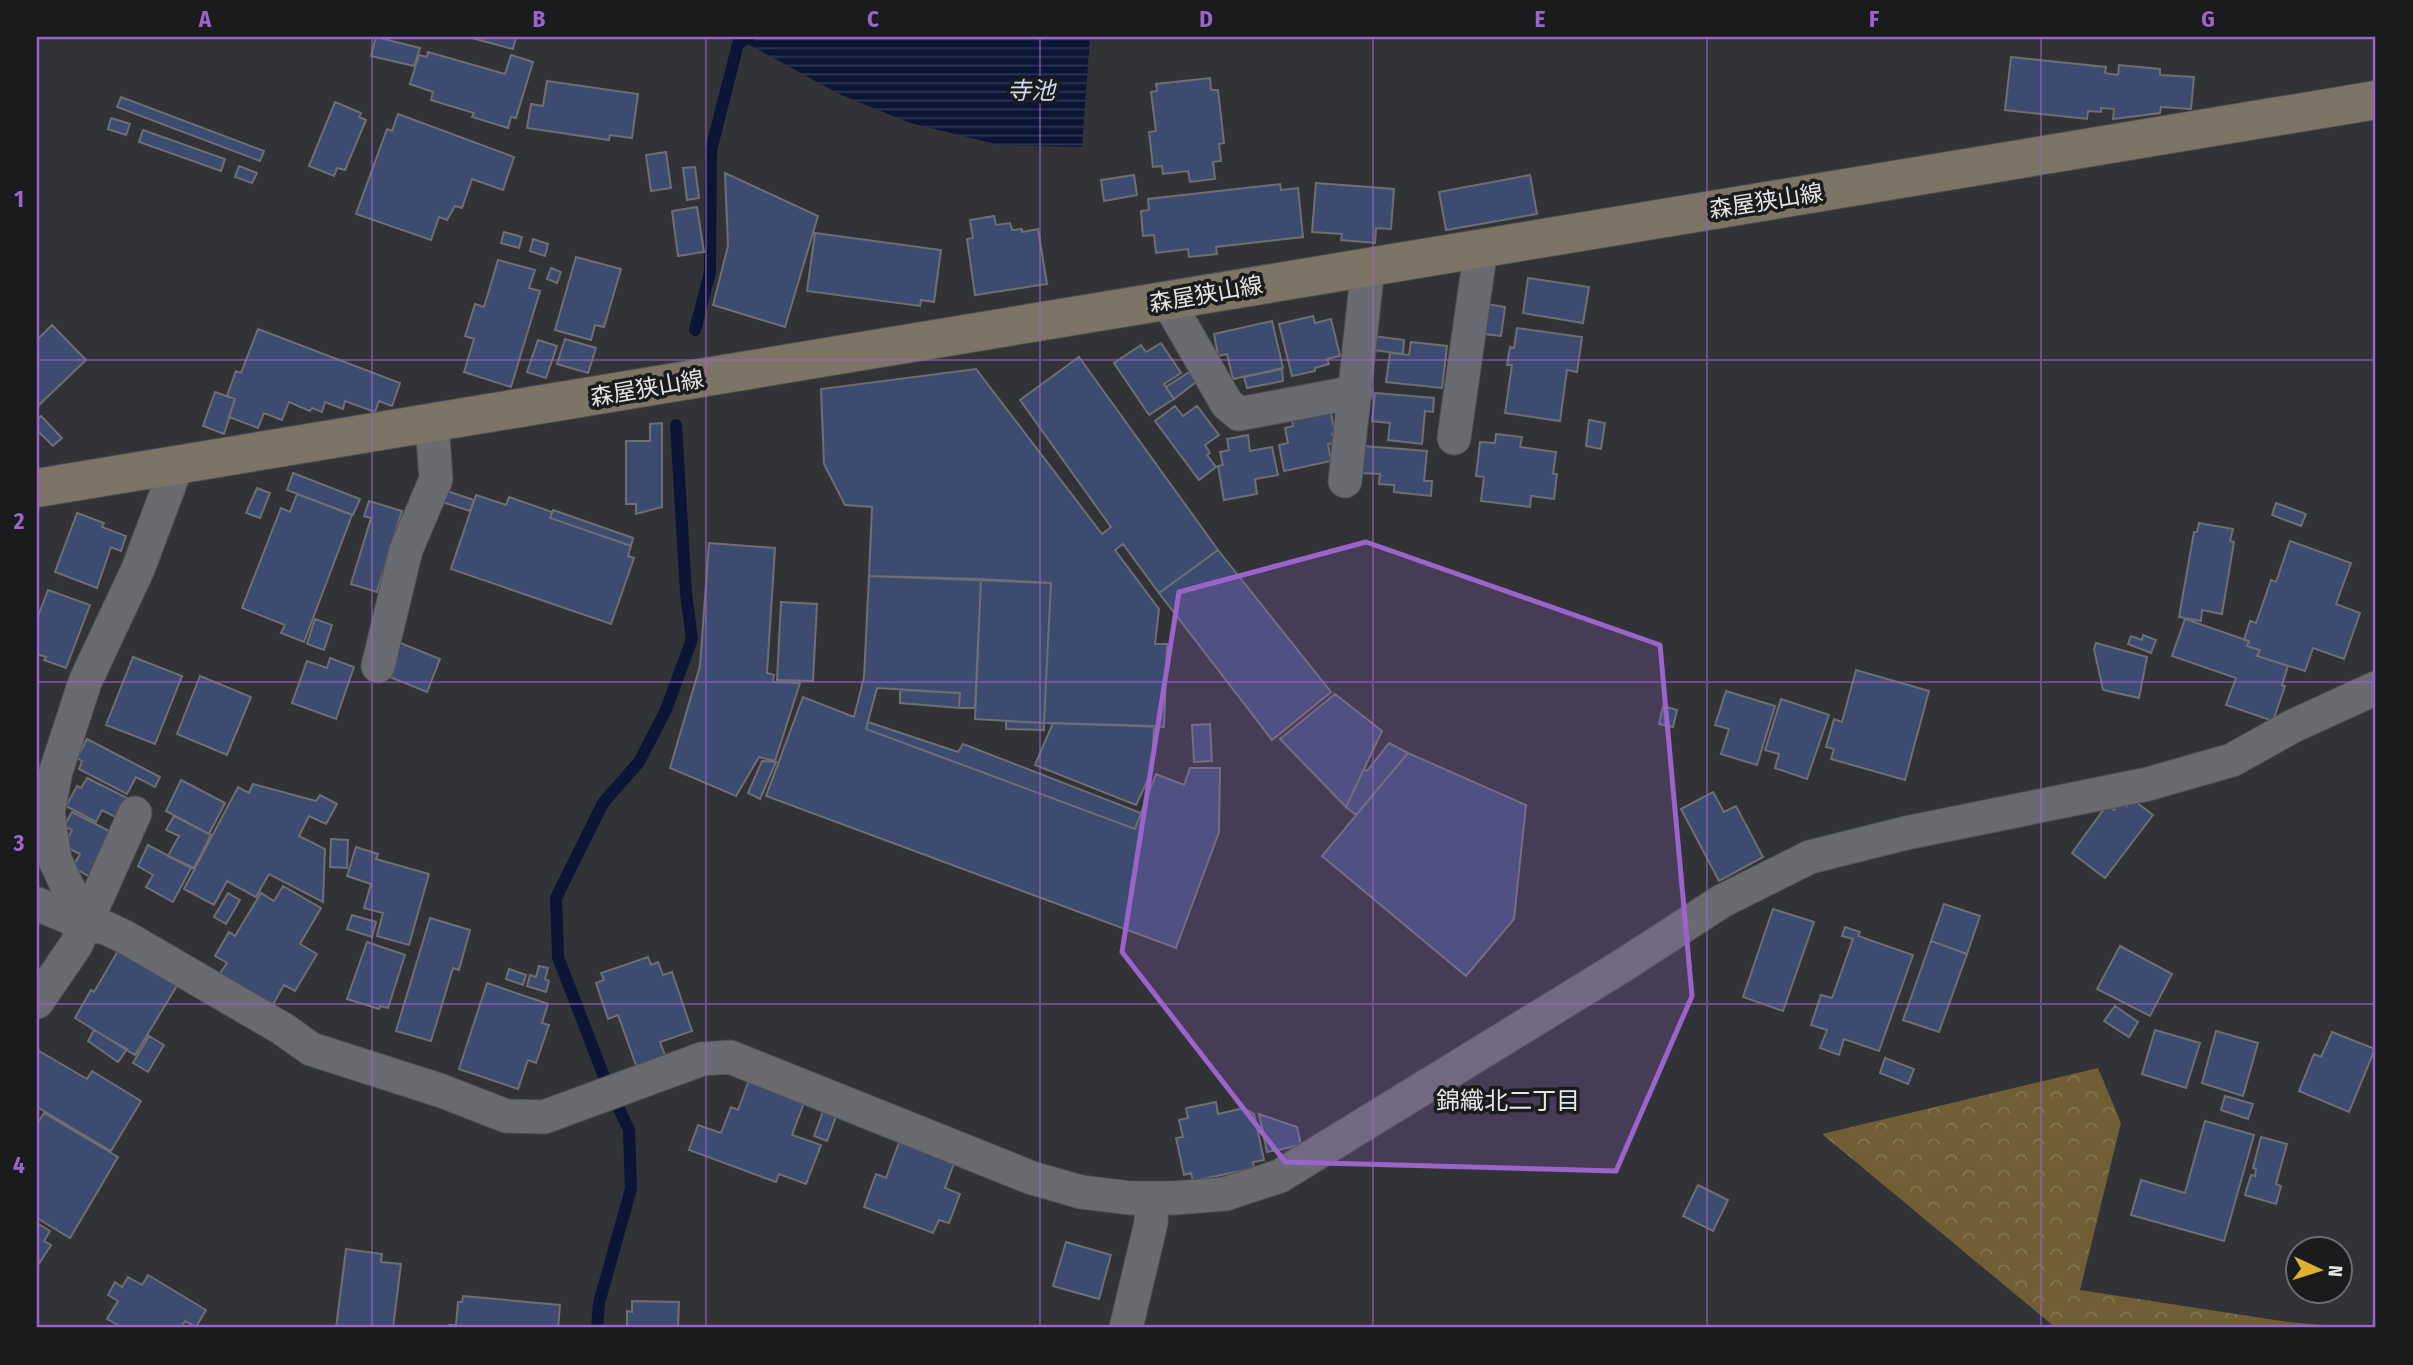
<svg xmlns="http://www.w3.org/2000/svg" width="2413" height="1365" viewBox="0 0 2413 1365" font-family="'Fira Sans Condensed','Noto Sans JP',sans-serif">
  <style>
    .forest { fill: url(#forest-crowns) }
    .water { fill: url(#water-rules) }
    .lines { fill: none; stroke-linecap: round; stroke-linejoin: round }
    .stream { stroke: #0c1535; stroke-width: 12 }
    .building { fill: #3e4b70; stroke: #6d6f73; stroke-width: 2 }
    .minor-casing { stroke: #4e5053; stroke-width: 35 }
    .secondary-casing { stroke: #4e5053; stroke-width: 40 }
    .minor { stroke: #6a6b70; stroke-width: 33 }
    .secondary { stroke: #7c7464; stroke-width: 38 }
    .marked { fill: #9b64cb; fill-opacity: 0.2; stroke: #9b64cb; stroke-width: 5; stroke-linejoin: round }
    .grid { fill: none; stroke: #9b64cb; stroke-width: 2; stroke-opacity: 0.55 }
    .labels { text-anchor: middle; stroke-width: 7; stroke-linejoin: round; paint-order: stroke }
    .street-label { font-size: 23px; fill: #e5e6e8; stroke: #1a1b1c }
    .water-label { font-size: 24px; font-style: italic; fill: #cfdaf4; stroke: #1a1b1c }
    .neighbourhood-label { font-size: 24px; fill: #e5e6e8; stroke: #1a1b1c }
    .neatline { fill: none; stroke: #9b64cb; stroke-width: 2.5 }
    .grid-label { font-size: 23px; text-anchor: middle; font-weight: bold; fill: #9b64cb }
  </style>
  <defs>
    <pattern id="forest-crowns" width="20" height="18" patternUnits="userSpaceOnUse" patternTransform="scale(1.75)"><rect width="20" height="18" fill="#705f34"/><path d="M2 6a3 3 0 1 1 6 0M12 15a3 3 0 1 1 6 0" fill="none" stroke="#847651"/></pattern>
    <pattern id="water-rules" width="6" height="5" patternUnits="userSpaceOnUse" patternTransform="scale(1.75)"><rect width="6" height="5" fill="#0c1535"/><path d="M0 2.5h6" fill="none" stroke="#2f3752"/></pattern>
  </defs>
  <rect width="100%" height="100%" fill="#313337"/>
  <!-- forest -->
  <path class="forest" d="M2098 1068 2121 1123 2080 1290 2288 1322 2357 1328H2056L1822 1134Z"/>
  <!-- water -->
  <path class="water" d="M735 37H1090L1082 147 999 145 910 123 839 94Z"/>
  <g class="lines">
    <!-- stream -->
    <path class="stream" d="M695 330 710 272 711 150 738 44 749 37
      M597 1328 599 1303 631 1189 629 1130 605 1079 558 957 556 898 603 803 639 762 666 710 692 639 686 593 676 425"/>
  </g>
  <!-- building -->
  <path class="building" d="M376 37 420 48 414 66 371 56Z
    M468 37H516L513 49Z
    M428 52 505 74 511 55 533 62 516 118 511 117 508 128 472 117 474 113 431 100 433 92 410 84 419 55 427 57Z
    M2011 57 2106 67 2105 73 2118 75 2119 65 2160 69V75L2194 77 2191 109 2161 107 2160 113 2113 119 2114 109 2101 108V112L2088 111 2087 119 2005 110Z
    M1210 78 1211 90H1218L1224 143 1219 144 1221 161 1213 162 1215 179 1190 182 1188 171 1163 174 1162 166 1153 167 1149 132 1156 131 1151 92 1157 91 1156 84Z
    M547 81 638 94 632 138 610 135 609 140 527 128 531 104 543 106Z
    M121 97 264 151 260 161 117 107Z
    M335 102 361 113 359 117 366 120 345 170 337 168 334 176 309 166Z
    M398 114 514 157 503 190 472 179 462 208 455 206 447 220 439 217 431 240 356 214 387 129 392 131Z
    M111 118 130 124 126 135 108 129Z
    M143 130 225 159 221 171 139 142Z
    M666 152 671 188 651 191 646 155Z
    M239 166 257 173 252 183 235 177Z
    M695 167 699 198 687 200 683 168Z
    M725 173 818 216 785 327 713 305 728 246Z
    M1134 175 1137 195 1104 201 1101 180Z
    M1530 175 1537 214 1446 230 1439 192Z
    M1316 183 1394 189 1391 229 1376 228 1375 243 1341 240 1342 234 1312 232Z
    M1280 184 1281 190 1298 188 1303 237 1216 247 1217 254 1189 257 1188 249 1156 253 1154 235 1143 236 1141 211 1149 210 1148 199Z
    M697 207 704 252 678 256 672 211Z
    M994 216 996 225 1010 223 1012 230 1022 229V232L1038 229 1047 284 975 295 967 239 973 238 970 220Z
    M504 232 522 237 519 248 501 243Z
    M815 233 941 250 934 302 921 300 920 306 807 291Z
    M533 239 548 244 545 256 530 251Z
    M576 257 621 269 604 327 595 325 591 340 555 330Z
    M498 260 535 270 529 288 540 291 511 387 464 372 474 339 465 336 475 304 484 307Z
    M551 268 561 272 557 283 547 279Z
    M1528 278 1589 287 1583 323 1523 313Z
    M1487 304 1505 307 1501 336 1484 334Z
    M1313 316 1315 323 1331 319 1340 356 1327 359 1329 364 1315 368V371L1292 376 1279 324Z
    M1272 321 1283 368 1233 379 1227 354 1218 356 1214 334Z
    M52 325 86 360 37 407V340Z
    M1517 328 1582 337 1577 372 1567 370 1560 421 1505 413 1512 365H1507L1510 347 1514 348Z
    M258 329 400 383 392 406 379 401 375 412 345 401 343 409 325 402 322 412 312 408 310 411 289 402 282 420 264 413 258 428 229 417 235 399 227 396 236 371 241 373Z
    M1374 336 1404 340 1403 354 1373 350Z
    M565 339 596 348 588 373 557 364Z
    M538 340 557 346 546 378 527 372Z
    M1411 342 1447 346 1442 388 1386 382 1390 353 1409 355Z
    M1161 343 1181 373 1164 384 1174 399 1149 415 1114 363 1141 345 1146 352Z
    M1079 357 1218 550 1159 593 1123 544 1115 550 1159 609 1155 644H1167L1164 727 1044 723 1051 583 869 576 872 507 845 505 824 464 821 389 976 369 1102 534 1111 527 1020 400Z
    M1282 369 1283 381 1247 388 1244 377Z
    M1189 372 1196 382 1174 399 1166 387Z
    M215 392 235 399 224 434 203 426Z
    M1375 393 1434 398 1433 412 1425 411 1422 444 1388 440 1390 423 1372 421Z
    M1175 406 1183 416 1197 406 1219 435 1205 445 1210 453 1207 455 1216 467 1199 480 1155 421Z
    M1331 413 1335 433 1332 434 1335 443 1328 444 1331 461 1284 471 1279 445 1288 443 1285 428 1293 426 1292 420Z
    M41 416 62 438 53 446 37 430V421Z
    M1589 420 1605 423 1601 449 1586 446Z
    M662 423V507L636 514V504H626V441H650V424Z
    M1496 434 1522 437 1520 447 1556 452 1553 474H1557L1554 499 1531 496 1530 507 1481 501 1484 477 1476 476 1480 442 1495 443Z
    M1248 435 1250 451 1272 447 1278 475 1255 479 1257 494 1224 500 1218 466 1223 465 1220 452 1229 450 1227 439Z
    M1363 446 1427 451 1424 481H1432L1431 496 1394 492V485L1379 484 1380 474 1360 473Z
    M293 473 360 499 353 515 287 490Z
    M257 488 270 493 260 518 246 513Z
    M447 491 474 500 470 511 442 502Z
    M297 494 352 515 304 642 281 633 285 625 242 608 281 508 290 512Z
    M476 495 506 505 509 497 552 512 550 518 631 546 628 556 634 558 611 624 451 569Z
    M369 501 402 511 377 592 351 584 371 518 364 516Z
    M2276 503 2306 514 2301 526 2272 515Z
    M553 510 633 538 631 546 550 518Z
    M77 513 104 523 102 527 126 536 121 551 111 547 97 588 55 572Z
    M2199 523 2233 529 2230 541 2234 542 2222 614 2202 610 2201 621 2179 617 2194 532H2197Z
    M2290 541 2351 563 2336 604 2360 613 2344 659 2313 648 2305 671 2257 656 2260 650 2247 646 2249 641 2244 640 2250 621 2256 623 2271 580 2276 582Z
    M709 543 775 548 767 673 774 675 773 682 800 683 775 761 759 757 736 796 670 768 700 666Z
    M1218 550 1331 692 1272 740 1159 593Z
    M869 576 981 579 975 708H959L960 693 877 688 866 729 1135 829 1156 774 1184 785 1190 768H1220L1219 832 1176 948 766 796 803 697 854 717 864 677Z
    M981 579 1051 583 1044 723 975 719Z
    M48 590 90 605 66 668 44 660 46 657 37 654V619Z
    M781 602 817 604 813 681 777 680Z
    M315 619 332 625 324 650 307 644Z
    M2185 619 2249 641 2247 646 2260 650 2257 656 2288 666 2282 685 2285 686 2273 721 2226 705 2236 678 2172 656Z
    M2143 635 2156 640 2151 653 2128 644 2131 636 2142 640Z
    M398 642 440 659 427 692 385 675Z
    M2096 643 2147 657 2139 698 2103 690 2094 649Z
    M133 657 182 676 155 744 106 725Z
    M330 658 354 667 336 719 292 703 307 661 327 668Z
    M1856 670 1929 691 1905 780 1831 759 1834 749 1826 747 1834 719 1842 722Z
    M200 676 251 697 227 755 177 734Z
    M900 690 960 693 959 708 900 703Z
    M1726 691 1775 706 1757 765 1721 754 1729 729 1715 725Z
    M1335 694 1382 731 1346 807 1280 739Z
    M1781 699 1829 715 1807 779 1775 768 1779 754 1765 750Z
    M1663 706 1677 710 1673 727 1659 724Z
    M1006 721 1044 723V730L1006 729Z
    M868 722 958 752 963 744 1141 813 1135 829 866 729Z
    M1053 723 1154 726 1152 771 1136 805 1035 765Z
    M1210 724 1212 761 1194 762 1192 725Z
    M87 739 160 777 155 787 136 777 127 794 79 769 82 761 77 758Z
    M1389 743 1408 753 1356 815 1346 807 1364 769 1367 771Z
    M1408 753 1526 805 1514 919 1466 976 1322 856Z
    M762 761 776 762 760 799 748 793Z
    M87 778 133 801 123 821 102 810 96 822 66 806 77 786 81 788Z
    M181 780 225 803 209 834 166 811Z
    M253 784 316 801 320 795 337 804 326 824 309 816 299 836 325 849 323 902 269 874 256 897 227 881 214 905 184 889 238 787 249 793Z
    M1713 792 1724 812 1736 806 1763 857 1719 881 1681 809Z
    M2132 799 2153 815 2105 878 2072 853 2107 805 2114 810 2120 801 2127 806Z
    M72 812 115 834 92 878 73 867 80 854 64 846 72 830 64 826Z
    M174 816 211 835 194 868 168 856 179 836 166 830Z
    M331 839 348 840 347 868 330 867Z
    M148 845 191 868 173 902 146 887 153 875 138 866Z
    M356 847 378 854 376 859 429 874 409 945 377 936 383 913 364 908 371 884 347 876Z
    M283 886 321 908 300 944 317 954 295 991 284 985 272 1006 219 975 227 963 215 956 229 932 235 936 261 893 274 901Z
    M228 893 240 900 226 924 214 917Z
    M1944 904 1980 916 1967 954 1931 941Z
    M1773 909 1814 922 1783 1011 1743 997Z
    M352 915 376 922 372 937 347 929Z
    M430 918 470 930 459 970 453 968 431 1041 396 1031Z
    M1845 927 1860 932 1858 936 1913 955 1879 1051 1844 1039 1839 1055 1820 1048 1827 1030 1811 1025 1821 995 1832 998 1853 939 1842 936Z
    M1931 941 1967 954 1939 1032 1903 1020Z
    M367 942 405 955 388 1008 380 1006 379 1009 347 999Z
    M2120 946 2172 974 2150 1016 2097 989Z
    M119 949 178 984 135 1055 75 1018 91 990 94 992Z
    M648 957 651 965 658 962 663 975 672 972 692 1031 660 1042 666 1058 637 1068 618 1015 608 1019 596 983 604 980 601 973Z
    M539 966 548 968 545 979 549 981 546 992 527 986 530 975 536 977Z
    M509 969 526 975 523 985 506 979Z
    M487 983 548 1004 542 1023 549 1025 536 1063 528 1060 518 1089 459 1069Z
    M2115 1006 2138 1022 2129 1037 2104 1021Z
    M94 1030 127 1049 118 1062 88 1041Z
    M2155 1030 2200 1043 2186 1088 2142 1074Z
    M2216 1031 2258 1043 2243 1096 2202 1083Z
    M2332 1032 2375 1049 2349 1112 2299 1091 2314 1054 2321 1057Z
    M149 1036 164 1045 148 1072 133 1063Z
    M39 1051 87 1079 92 1071 141 1101 111 1151 37 1107V1055Z
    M1885 1058 1914 1069 1908 1084 1880 1073Z
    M749 1080 805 1100 792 1135 821 1145 806 1184 779 1174 776 1182 689 1150 698 1125 721 1133 731 1107 738 1110Z
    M2225 1096 2253 1104 2248 1119 2221 1110Z
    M1216 1102 1218 1114 1244 1108 1254 1114 1264 1160 1253 1162 1254 1168 1193 1181 1191 1173 1184 1175 1176 1138 1183 1137 1179 1120 1188 1118 1186 1108Z
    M825 1106 838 1111 827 1141 814 1136Z
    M44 1113 118 1157 70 1238 37 1218V1124Z
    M1259 1114 1297 1127 1301 1145 1267 1152Z
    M2205 1121 2254 1135 2224 1241 2131 1215 2141 1180 2185 1193Z
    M901 1137 956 1158 945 1188 960 1194 949 1223 939 1220 933 1233 864 1207 876 1174 886 1178Z
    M2261 1137 2287 1144 2276 1184 2281 1186 2276 1204 2245 1195 2251 1175 2255 1176 2256 1169 2253 1168Z
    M1698 1185 1728 1200 1713 1231 1683 1216Z
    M37 1223 50 1231 44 1241 51 1245 38 1265Z
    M1066 1242 1111 1255 1099 1299 1053 1286Z
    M346 1249 382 1254 381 1262 401 1264 393 1328H336Z
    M148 1275 206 1310 196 1327 185 1321 181 1328H123L107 1319 118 1301 108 1295 115 1282 122 1287 128 1277 142 1285Z
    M463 1296 560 1305 558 1328H449V1325H456L458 1302H462Z
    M632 1301 679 1302 678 1328H627V1311L632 1312Z"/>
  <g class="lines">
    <!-- minor casing -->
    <g class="minor-casing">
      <path id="minor" d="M1167 300 1227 404 1239 414 1356 392
        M1454 438 1481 248
        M1345 481 1368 266
        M378 666 406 550 436 479 432 423
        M37 904 85 924 106 928 125 937 283 1029 311 1049 442 1091 506 1116 544 1117 702 1059 730 1057 1032 1178 1081 1192 1130 1198H1174L1225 1194 1280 1176 1622 966 1722 901 1810 857 1906 833 2148 784 2232 760 2293 726 2376 688
        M85 924 55 860 48 812 56 771 85 682 138 569 177 465
        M37 1002 76 945 135 813
        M1126 1328 1151 1223 1152 1198"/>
    </g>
    <!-- secondary casing -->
    <g class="secondary-casing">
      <path id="secondary" d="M37 488 2376 100"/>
    </g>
    <!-- minor -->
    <use href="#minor" class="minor"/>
    <!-- secondary -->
    <use href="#secondary" class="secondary"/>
  </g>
  <!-- marked area -->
  <path class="marked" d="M1366 542 1660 645 1692 996 1616 1171 1285 1162 1122 952 1179 592Z"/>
  <!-- grid -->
  <path class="grid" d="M372 37V1328M706 37V1328M1040 37V1328M1373 37V1328M1707 37V1328M2041 37V1328M37 360H2376M37 682H2376M37 1004H2376"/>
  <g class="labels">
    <!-- street labels -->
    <g class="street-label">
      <text transform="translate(1766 201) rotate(-9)" y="8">森屋狭山線</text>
      <text transform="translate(1206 294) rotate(-10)" y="8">森屋狭山線</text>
      <text transform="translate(647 388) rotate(-10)" y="8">森屋狭山線</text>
    </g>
    <!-- water labels -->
    <g class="water-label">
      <text x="1031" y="99">寺池</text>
    </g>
    <!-- neighbourhood labels -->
    <g class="neighbourhood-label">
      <text x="1508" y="1109">錦織北二丁目</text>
    </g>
  </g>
  <!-- border -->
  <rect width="2413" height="1365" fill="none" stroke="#1a1b1c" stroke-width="77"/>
  <!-- north arrow -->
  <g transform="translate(2319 1270) rotate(94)"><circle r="33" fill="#1a1b1c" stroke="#6b6c6e" stroke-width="2"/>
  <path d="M0-5L12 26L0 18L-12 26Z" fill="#deb133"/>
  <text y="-10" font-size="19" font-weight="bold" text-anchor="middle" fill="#e5e6e8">N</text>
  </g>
  <rect x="38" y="38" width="2336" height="1288" class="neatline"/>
  <g class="grid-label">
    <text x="205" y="27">A</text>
    <text x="539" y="27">B</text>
    <text x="873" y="27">C</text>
    <text x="1206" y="27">D</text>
    <text x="1540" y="27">E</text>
    <text x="1874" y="27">F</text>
    <text x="2208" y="27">G</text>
    <text x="19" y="207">1</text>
    <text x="19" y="529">2</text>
    <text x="19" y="851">3</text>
    <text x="19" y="1173">4</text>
  </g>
</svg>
